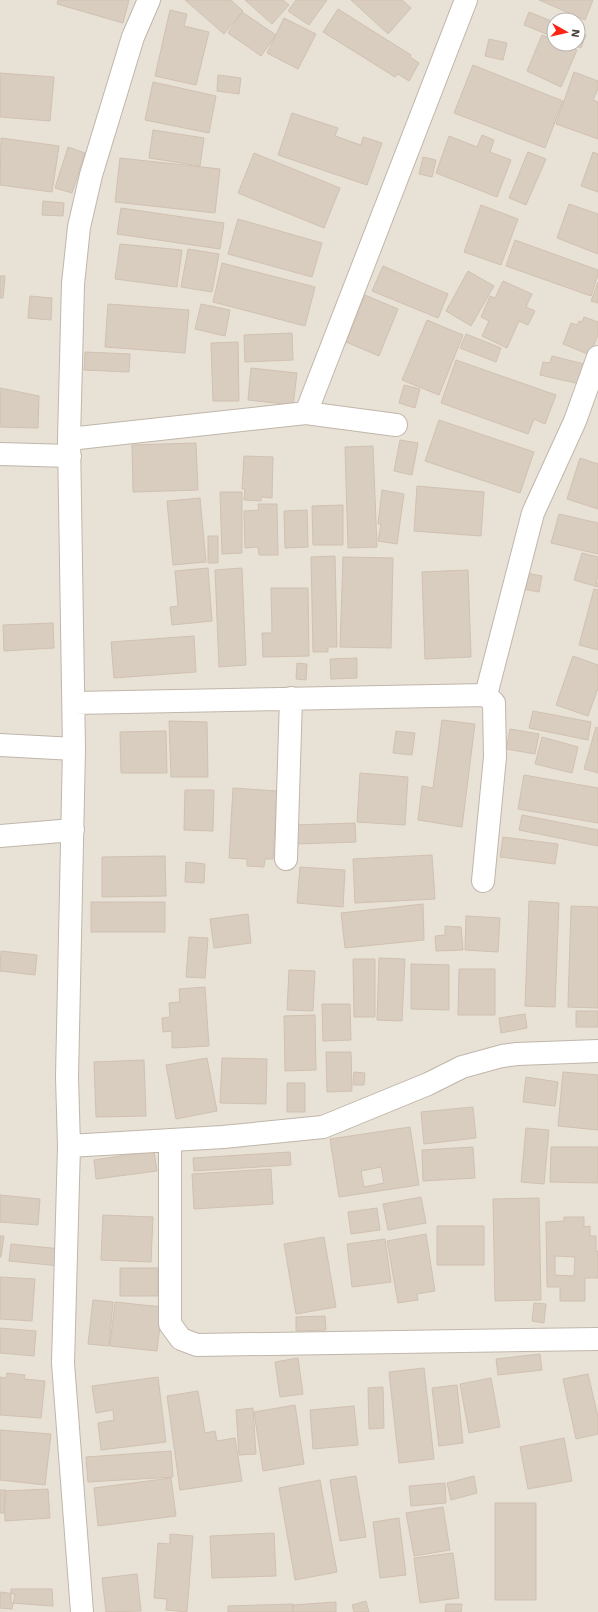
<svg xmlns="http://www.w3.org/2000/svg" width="598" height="1612" viewBox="0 0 598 1612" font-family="'Work Sans',sans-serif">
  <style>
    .residential { fill: #e8e1d6; fill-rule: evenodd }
    .building { fill: #d9cdc0; stroke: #d1c1b0; fill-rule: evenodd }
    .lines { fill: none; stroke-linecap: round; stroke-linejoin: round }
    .minor-casing { stroke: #c0b6aa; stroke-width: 24 }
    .minor { stroke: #fff; stroke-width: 22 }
  </style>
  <rect width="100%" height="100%" fill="#f4efe8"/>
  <!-- residential -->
  <path class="residential" d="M0 0H598V1612H0ZM554 20H578V44H554Z"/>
  <!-- building -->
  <path class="building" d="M58 0H129L123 23 57 4Z
    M185 0H231L243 11 224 34Z
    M245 0H283L289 5 272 24Z
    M296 0H327L309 25 288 11Z
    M351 0H402L411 8 388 34Z
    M539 0H593L585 20Z
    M338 9 411 55 410 57 419 63 409 81 398 74 395 77 323 32Z
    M170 10 187 14 184 26 209 32 196 85 155 76Z
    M242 12 276 35 261 56 228 33Z
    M529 12 554 22V37L524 25Z
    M284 18 316 34 298 69 267 53Z
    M578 32 586 35 581 48 571 44H578Z
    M542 35 554 40V44H562L577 50 561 87 527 71Z
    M489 39 507 43 503 60 485 56Z
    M473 65 563 101 545 148 454 113Z
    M574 72 598 81V89L593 100 598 102V139L556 124Z
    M0 73 54 77 50 121 0 117Z
    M218 75 241 78 239 94 217 91Z
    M153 82 216 96 209 133 145 120Z
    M292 113 338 128 335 136 361 145 363 137 382 143 367 185 278 155Z
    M153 130 204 138 200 166 149 158Z
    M482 135 494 140 490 152 511 160 497 197 436 173 449 136 477 147Z
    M1 138 59 146 52 192 0 185Z
    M68 147 85 153 72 193 55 188Z
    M528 152 546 159 526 205 509 198Z
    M593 152 598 154V192L581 186Z
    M254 153 340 188 324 228 238 193Z
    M423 157 436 160 432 177 419 174Z
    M120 158 220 169 215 213 115 202Z
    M43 201 64 203 63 216 42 215Z
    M569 204 598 214V254L557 238Z
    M481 205 518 219 501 265 464 252Z
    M121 208 224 223 220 249 117 234Z
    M238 219 322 243 312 277 228 254Z
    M515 240 598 270V275L591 296 506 266Z
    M120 244 182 250 177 287 115 279Z
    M188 249 219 254 212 292 181 287Z
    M222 263 315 287 305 326 213 302Z
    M383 266 448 294 438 318 372 291Z
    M468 271 494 286 471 326 446 311Z
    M0 276H5L3 298H0Z
    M503 281 532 294 526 307 535 311 528 325 519 321 507 348 482 336 489 321 481 317 490 296 495 298Z
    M598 282V303L591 301Z
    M365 295 398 309 379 356 346 342Z
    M30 296 52 298 51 320 28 318Z
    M108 304 189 310 185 353 105 347Z
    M201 304 230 310 225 336 195 329Z
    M584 317 598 322V335L590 355 563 344 571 323 577 325 579 321 582 322Z
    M427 320 463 335 439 395 402 380Z
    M292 333 293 360 245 362 244 335Z
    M466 334 501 348 496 362 460 348Z
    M238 342 239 401H213L211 343Z
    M85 352 130 354 129 372 84 370Z
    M552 356 584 364 580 384 540 375 543 362 550 363Z
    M456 360 556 395 545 424 534 419 528 434 441 403Z
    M251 368 297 373 293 405 248 400Z
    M404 385 420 389 415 408 399 403Z
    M0 388 39 396 38 428 0 427Z
    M439 420 534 452 520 493 425 461Z
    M400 440 418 443 412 475 394 471Z
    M196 443 198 490 133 492 132 445Z
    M373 446 377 547 348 548 345 447Z
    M244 456 273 457 272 498 261 497V501L244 500 245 489H242Z
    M580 458 598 464V509L567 499Z
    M417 486 484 492 481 536 414 531Z
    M382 490 404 494 397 544 378 541 381 524H378Z
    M220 492H242V553L222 554Z
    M200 498 206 562 173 565 167 501Z
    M258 504H277L278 555H259L258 547 245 548 244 511 259 510Z
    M343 505V545H313L312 506Z
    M307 510 308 547 285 548 284 511Z
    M559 514 598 523V554L551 543Z
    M208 536H218V563H208Z
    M582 553 598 557V576L596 583H598V587L574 580Z
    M335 556 337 647H328V652H313L311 557Z
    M343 557 393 558 391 648 340 647Z
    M208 568 212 621 172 625 170 607 178 606 175 571Z
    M242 568 246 665 219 667 215 570Z
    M468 570 471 657 425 659 422 572Z
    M521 572 542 576 539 592 518 588Z
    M271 588H308L309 656 263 657 262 633H272Z
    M594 589 598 590V650L579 645Z
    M53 623 54 648 4 651 3 625Z
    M194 636 196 672 114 678 111 642Z
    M573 656 598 665V688L588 716 556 705Z
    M357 658V678L331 679 330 659Z
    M297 663 307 664 306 680 296 679Z
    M533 711 591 722 588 740 529 728Z
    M442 720 475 724 462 827 418 820 422 786 433 788Z
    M169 721 207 722 208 777H171Z
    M596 727 598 728V773L584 769Z
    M510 729 539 734 535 754 506 749Z
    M166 731 167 773H121L120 732Z
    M396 731 415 733 412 755 393 753Z
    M542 737 578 747 572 773 535 764Z
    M360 773 408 777 405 825 357 822Z
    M524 775 598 788V823L518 809Z
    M233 788 277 791 273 859H265L264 867 247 866V859L229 858Z
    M185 790H214L213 831 184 830Z
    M522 815 598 830V846L519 830Z
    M355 823 356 842 295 844 294 825Z
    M503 837 558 844 555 864 500 857Z
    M432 855 435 899 355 903 353 859Z
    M165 856 166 896 102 897V857Z
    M186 862 205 864 204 883 185 882Z
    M300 867 345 870 343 907 297 903Z
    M529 901 559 903 555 1007 525 1006Z
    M91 902H165V932H91Z
    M423 904 424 940 345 948 341 913Z
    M571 906 598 907V1008L568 1007Z
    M248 914 251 943 214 948 210 919Z
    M466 916 500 918 498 952 465 950Z
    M445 926 461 927 463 950 436 951 435 936 445 935Z
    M189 937 208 938 205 978 186 977Z
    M1 951 37 955 35 975 0 971Z
    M379 958 405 959 402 1021 377 1020Z
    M353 959H375V1017H354Z
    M411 964 449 965V1010L411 1009Z
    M459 969H495V1015H458Z
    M289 970 315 971 313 1011 287 1010Z
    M205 987 209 1046 172 1048V1031L163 1032 162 1018 170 1017 169 1003 180 1002 179 989Z
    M322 1004H350L351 1040 323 1041Z
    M576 1011H598V1027H576Z
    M525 1014 527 1028 501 1033 499 1018Z
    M315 1015 316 1070 285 1071 284 1016Z
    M326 1052H351L352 1091 327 1092Z
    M207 1058 217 1111 176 1119 166 1065Z
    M222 1058 267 1059 266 1104 220 1103Z
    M144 1060 146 1116 96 1117 94 1062Z
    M354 1072 365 1073 364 1085H353Z
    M563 1072 598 1075V1130L558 1126Z
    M526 1077 558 1082 555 1106 523 1102Z
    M287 1083H305V1112H287Z
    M473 1107 476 1138 424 1144 421 1112Z
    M410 1127 419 1185 339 1197 330 1139ZM381 1167 384 1183 364 1187 361 1171Z
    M526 1128 549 1130 544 1184 521 1182Z
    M473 1147 475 1178 423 1181 422 1150Z
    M551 1147H598V1183L550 1182Z
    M154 1151 157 1171 96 1179 94 1160Z
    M290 1152 291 1165 194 1171 193 1158Z
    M271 1169 273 1204 194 1209 192 1174Z
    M0 1195 40 1199 38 1225 0 1222Z
    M421 1197 426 1223 388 1230 383 1204Z
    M539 1198 541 1300 495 1301 493 1199Z
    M377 1208 380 1230 351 1234 348 1212Z
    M103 1215 153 1217 151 1262 101 1260Z
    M564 1217H584V1227L590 1226V1236H596V1251H598V1278H585V1301H560V1287H547L546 1222 564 1221ZM555 1256 575 1257 574 1276 555 1275Z
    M437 1226H484V1265H437Z
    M426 1234 435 1291 417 1294 418 1300 398 1303 387 1241Z
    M0 1236H4L1 1257H0Z
    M324 1237 336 1307 296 1314 284 1244Z
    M385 1239 391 1282 352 1287 347 1244Z
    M11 1244 61 1249 60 1266 9 1261Z
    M120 1268H158V1296H120Z
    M0 1277 35 1279 32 1321 0 1319Z
    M93 1300 113 1302 109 1346 88 1344Z
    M115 1302 162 1307 157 1351 110 1346Z
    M534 1303 546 1304 544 1323 532 1321Z
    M325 1316 326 1330 296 1331V1317Z
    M0 1328 36 1331 34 1356 0 1353Z
    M540 1354 542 1370 498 1375 496 1359Z
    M298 1358 303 1394 280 1397 275 1362Z
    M424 1368 434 1459 399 1463 389 1372Z
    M7 1373 25 1375 24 1379 45 1381 41 1418 0 1415V1377L6 1378Z
    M588 1374 598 1417V1434L576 1439 563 1379Z
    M158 1377 166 1442 101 1450 98 1423 114 1420 113 1410 96 1413 92 1386Z
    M491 1378 500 1427 469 1433 460 1384Z
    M457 1385 463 1443 439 1446 432 1388Z
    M383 1387 384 1428 369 1429 368 1388Z
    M198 1391 205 1433 215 1431 217 1441 235 1438 242 1481 180 1490 167 1396Z
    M295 1405 304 1464 263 1471 254 1412Z
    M354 1406 358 1445 313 1449 310 1410Z
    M253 1408 256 1454 239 1455 236 1410Z
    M0 1430 51 1434 45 1485 0 1480Z
    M564 1438 572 1481 528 1489 520 1447Z
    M171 1451 173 1477 88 1482 86 1457Z
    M356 1476 366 1537 340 1541 330 1480Z
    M474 1476 477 1493 451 1500 447 1483Z
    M171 1478 176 1516 98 1526 94 1488Z
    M320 1480 337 1572 295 1580 279 1488Z
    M445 1483 446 1503 411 1506 409 1486Z
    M48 1489 50 1518 5 1521 4 1491Z
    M0 1490H6L4 1513H0Z
    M495 1503H536V1600H495Z
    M443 1507 450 1550 414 1556 406 1513Z
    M399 1518 406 1575 380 1578 373 1522Z
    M274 1533 276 1576 212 1578 210 1536Z
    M170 1534 193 1536 187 1612 166 1610 167 1599 154 1598 158 1543 170 1544Z
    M453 1553 459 1598 420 1603 414 1558Z
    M137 1574 141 1611 106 1612 102 1578Z
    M11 1589H52L53 1606 11 1603Z
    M0 1592 15 1594 12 1609 0 1608Z
    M366 1601 369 1612H354L352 1605Z
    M336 1602V1612H293V1605Z
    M293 1604V1612H228V1606Z
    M446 1604H462L461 1612H445Z"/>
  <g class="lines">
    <!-- minor casing -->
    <g class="minor-casing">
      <path id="minor" d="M306 413 466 0
        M69 439 306 413 396 425
        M0 454 70 456
        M486 695 533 513 575 421 598 357
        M74 703 486 695 494 703 495 757 483 881
        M0 745 74 749
        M0 836 73 830
        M286 859 291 698
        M170 1140V1324L181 1339 197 1345 598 1339
        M69 1146 223 1137 323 1127 428 1084 462 1067 502 1056 517 1054 598 1051
        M82 1612 63 1363 69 1146 67 1077 74 749 69 439 73 284 79 227 91 175 133 37 149 0"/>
    </g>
    <!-- minor -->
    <use href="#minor" class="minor"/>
  </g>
  <!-- north arrow -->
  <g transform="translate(566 32) rotate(98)"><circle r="19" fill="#ffffff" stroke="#b6b2af"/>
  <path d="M0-3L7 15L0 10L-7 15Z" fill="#fe2415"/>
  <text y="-6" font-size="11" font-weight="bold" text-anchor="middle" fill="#483f36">N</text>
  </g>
</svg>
